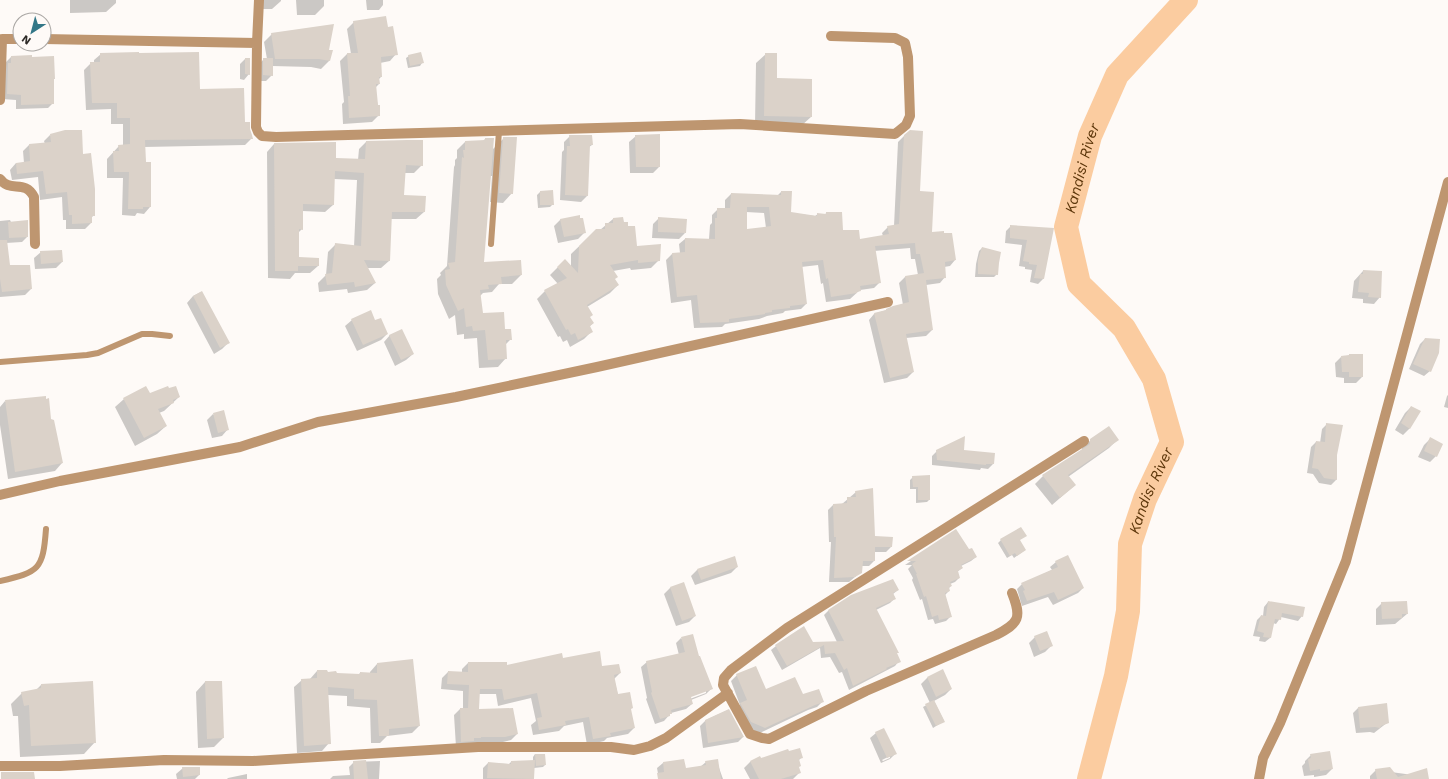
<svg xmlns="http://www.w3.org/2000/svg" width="1448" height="779" viewBox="0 0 1448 779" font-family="'Work Sans',sans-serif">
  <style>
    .shadow { fill: #0003; fill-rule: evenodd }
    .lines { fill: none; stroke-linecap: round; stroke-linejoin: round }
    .river { stroke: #fbcca0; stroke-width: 24 }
    .building { fill: #dbd2c9; fill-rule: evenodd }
    .service { stroke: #be9670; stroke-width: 6 }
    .minor { stroke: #be9670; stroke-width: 10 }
    .labels { text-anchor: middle; stroke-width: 3; stroke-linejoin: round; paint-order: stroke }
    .water-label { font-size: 15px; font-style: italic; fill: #5c360a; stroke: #fefaf7 }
  </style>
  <rect width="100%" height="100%" fill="#fefaf7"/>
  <!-- shadow -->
  <path class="shadow" d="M70 0H116V3L106 12 70 13Z
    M260 0H281V1L272 9H260Z
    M296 0H324V6L315 15H297Z
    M366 0H383V5L379 10H367Z
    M354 22 387 28 396 54 390 61 380 63 381 77 378 80 379 84 375 88 379 115 372 122 343 124 342 104 344 102 340 61 347 54H351L347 29Z
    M272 34 331 51 329 61 321 69 311 67 272 66V75L266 81H258V65L264 59H267L264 42Z
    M101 54 199 90 244 123 251 139 245 145 144 147 150 207 144 214 137 213 135 216 122 215 123 178H107V159L119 146H123V124H111V109L86 110 84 70 91 63H94V60Z
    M766 54 776 79 811 117 801 126 755 125 756 63Z
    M409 56 422 63 420 66 408 68 406 58Z
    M11 57H53V103L48 108 16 109V100L2 99 6 62Z
    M245 59 249 74 244 80 240 79V64Z
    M50 135 82 155 94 215 91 218V223L85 229H66V220H63L62 197 40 200 38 177 12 180 10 170 16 163H24L23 151 29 145 45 144 44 141Z
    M659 135V167L653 173H630L629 142 636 136Z
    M570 136 592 145 589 147 587 196 581 202 560 200 562 152 564 150V142Z
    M904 136 919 192 931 233 951 234 955 260 950 266 944 267 945 277 940 283 926 285 932 330 926 336 906 338 913 372 907 378 884 383 869 320 874 314 903 305 899 283 905 277 918 275 915 259H911L910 248 874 251 880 282 874 288 860 290 850 299 826 302 823 283 821 284 818 265 801 267 806 304 801 309 785 311 783 313 767 316 759 319 725 324 722 327 694 328 691 300 671 303 666 260 672 254 680 253 679 244 685 239H709L710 225 712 223V215L718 209H725V200L731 194 777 196 781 192 790 213 815 216 818 214 825 215 826 213 843 231 859 240 883 236 882 233 888 227 894 226 898 142ZM746 212 764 213 766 228 745 230Z
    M504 138 512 193 503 203 490 202 492 176H490L483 263 521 275 512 284H499L492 292 483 293 480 296 482 314 504 330 510 340 505 345 506 358 498 367 479 368 477 338 464 339V334L457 335 455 315 449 319 438 294 437 279 441 275 440 273 447 266 454 167 455 165V160L457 158V150L465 142 483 141 485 139 492 150Z
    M366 142 422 165 414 173H404L403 196 424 212 416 219H390L389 261 381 268H367L375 283 367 290 348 293 347 289 319 292 318 283 326 275 328 252 336 244 354 247 357 180 334 179 333 205 325 212 302 211V229L298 233V258L318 266 310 273H295L290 279 268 278 267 152 274 144 335 159 358 160 359 149Z
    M540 192 553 204 550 207 538 208 537 195Z
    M659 218 685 233 679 239 652 238 653 224Z
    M561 219 584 233 578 239 558 243 554 226Z
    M613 219 623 223 627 227 636 247 659 260 651 268 631 270 630 268 613 271 614 279 618 285 610 293 587 307 589 317 593 323 589 327 592 331 584 339 570 347 567 340 563 342 560 336 558 337 537 299 545 291 558 284 550 275 565 260 571 267V254L596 230H600Z
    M10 220 11 222 27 237 22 242 6 243 9 266 31 289 25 295 0 297V221Z
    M1011 226 1052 229 1043 279 1038 284 1030 282 1032 270 1025 269V267L1019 266 1022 245 1005 243 1006 231Z
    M982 248 997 274 994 277H975L976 264 979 251Z
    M41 252 62 262 56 268 35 269 34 258Z
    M1363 271 1380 297 1374 304 1363 303V299L1352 298 1354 281Z
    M201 292 228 343 222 349 214 354 187 303 193 296Z
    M352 320 375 321 387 334 381 340 357 351 345 326Z
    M390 335 413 354 406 360 395 366 384 342Z
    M1425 339 1430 371 1424 376 1409 369 1420 344Z
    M1341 357 1362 377 1356 383H1344V378L1336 377 1335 363Z
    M149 394 179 397 164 411 159 413 166 426 157 434 135 446 115 407 124 399Z
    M1448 395V408L1444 407 1447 396Z
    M5 401 62 463 55 471 8 479 0 425V407Z
    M1411 407 1410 428 1403 435 1395 430 1405 413Z
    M213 414 228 429 222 436 212 438 207 420Z
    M1327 424 1336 455V480L1331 485 1319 483 1313 474 1307 473 1311 447 1316 442 1320 443 1322 429Z
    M1430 439 1436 456 1430 462 1418 457 1424 445Z
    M1091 440H1117L1109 448 1068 477 1075 485 1052 505 1035 484 1043 476 1082 451V448Z
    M937 451H963L993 464 988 469 981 468 980 470 932 465V456Z
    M913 477 929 500 927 502 916 503V489H910V480Z
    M856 492 874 537 891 547 886 552H874V561L869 566H861V572L849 582H829L831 542H829L828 510 834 504H842Z
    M956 531 969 550 976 557 971 561 961 566 962 568 957 572 959 578 955 582 950 584 951 586 948 589 949 591 945 595 951 616 946 621 935 624 933 619 928 620 922 599 920 600 912 580 913 578 908 569 912 565H905Z
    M1001 540H1019L1025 550 1014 558 1012 555 1007 558 998 543Z
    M1056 562 1083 588 1078 593 1053 605 1048 597 1022 606 1017 589 1022 584 1052 570 1050 567Z
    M737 567 731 573 695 585 691 576 697 570Z
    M683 584 695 616 689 622 676 626 664 594 670 588Z
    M898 590 893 594 895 598 890 603 876 610 899 661 895 666 849 690 842 672 839 673 830 657 821 658 820 648 782 670 771 650 776 646 837 642 824 615 828 611 852 596Z
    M1268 602 1302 616 1298 621 1281 617 1276 624 1273 623 1270 638 1265 642 1259 641 1260 637 1253 636 1257 620 1261 616H1263L1264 607Z
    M1382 603 1407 614 1395 624 1376 625V609Z
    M1035 637 1051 646 1045 652 1034 657 1029 643Z
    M681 638 698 658 711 689 706 694 691 700 692 704 686 709 671 713 664 721 655 724 646 699 647 698 641 667 647 662 679 655 676 643ZM706 690V693L687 700 686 698Z
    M562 659 620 673 614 679 618 695 630 709 634 728 628 734 607 738 604 741 587 745 583 722 564 726 559 731 533 735 531 725 536 721 531 698 498 706 496 694H479L478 710 517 734 511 740 499 743 456 747 454 715 460 709H463V691L441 689 442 678 448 672 462 673V669L468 663 506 666Z
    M377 664 419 726 412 733 387 736 380 743H371L370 708 347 706V696L328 695 329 743 322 751 297 753 294 687 302 680 310 679 317 671 336 674 358 675 360 673H370V672Z
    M755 668 765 691 802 696 823 701 817 707 808 710 758 734 745 728 735 710 740 705 731 681 737 675Z
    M943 671 951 689 945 695 934 701 944 721 933 728 923 707 930 703 921 684 927 678Z
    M205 682H221L223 738 214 747 198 748 196 692Z
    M41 685 95 742 84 754 20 757 18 716H13L11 704 22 693 36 690Z
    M1358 708 1388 722 1374 733 1370 732 1356 733 1353 713Z
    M728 710 743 737 738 742 703 748 700 726 706 720Z
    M876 733 895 754 890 759 881 763 870 738ZM890 756V758L883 761 882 760Z
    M535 754 545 765 543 767 534 768 533 779H483V768L488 763 509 764 511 762 533 761V757Z
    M1311 755 1332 769 1326 775 1314 777V775L1304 776 1302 766 1305 763V761Z
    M760 757 761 759 802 757 798 761 799 773 793 779H750L744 768 750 762Z
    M380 761 379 779H330L333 776 350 775 349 767 354 762Z
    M706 762 718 765 723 779H659L657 768 663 763 685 770 700 767Z
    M183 768 199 775 195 779H177L176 774Z
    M1376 770 1413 775 1428 779H1370V776Z
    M247 774V779H227L228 778Z"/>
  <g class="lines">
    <!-- river -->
    <path class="river" id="s1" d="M1089 779 1116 676 1128 611 1130 544 1145 499 1172 442 1154 379 1124 328 1079 284 1066 227 1090 136 1117 75 1186 0"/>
  </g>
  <!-- building -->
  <path class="building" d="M386 16 388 27 393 26 398 55 381 57 382 77H379L380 84H376L378 105H380V116L349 118 348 96H350L347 53H358L353 21Z
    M334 24 329 50H333L330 61 319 59H275L271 33Z
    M139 52V53L199 52 200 89 244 88 245 122H250V129L252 135 253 139 145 140 146 162H151V207H143V209H128L129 172H114L113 151H119L118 145 130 144V118H117V103H92L90 62H100V53Z
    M421 52 424 63 410 66 408 55Z
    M765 53H777V78L812 79V117L764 116Z
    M32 55V57L54 56 55 79H54V104L21 105V95L7 94 8 63H11V56Z
    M245 58H250V75L245 74Z
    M263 58H273V76L263 75Z
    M65 130H82L83 154 91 153 95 189V216H92V223L72 224V215H69L67 192 46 194 43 171 17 174 16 163 30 161 29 144 51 142 50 134Z
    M910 130 923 131 920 191 934 192 932 232 944 231V233H952L956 260 945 262 946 278 926 280 933 330 906 334 914 372 890 378 874 313 886 310V309L893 306 909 302 905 276 924 273 920 254H916L915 243 875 246 881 283 860 286 861 291 857 292V293L831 297 828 278 826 279 823 260 802 262 807 304 790 306V308L772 310V312L765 313V314L729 319V322L700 323 697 295 677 297 672 253 685 252V238L715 239V218H717V208H730L731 193 781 195V191H792L791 212 817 216V213L826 214V212H842L843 230H859L860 239 889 234 887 226 899 224 904 135ZM747 207H769L771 226 747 229Z
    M660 134V167H636L635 135Z
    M569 135H592L593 145H590L588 196 565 195 567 146H570Z
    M503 137H517L513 194 499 193Z
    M485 138H494L484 262 521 260 522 275 501 277 502 284 488 285 489 289 480 290 483 313 504 312 505 329H511L512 340H506L507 359 488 360 485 330 473 331 472 326 466 327 464 308 458 311 446 285 445 270 450 269 448 263 455 262 462 157 464 158 463 150H465V141L485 140Z
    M407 140H423V166L406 165 404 195 426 196 425 212H392L390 261 364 260 376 283 355 287 354 282 327 285 325 274 332 273 335 243 361 246 364 173 335 171 334 205 303 204V230L299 229V257L319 258V266H298V271H275L274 143 336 142V158L365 159 366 141Z
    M553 190 554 205H540V191Z
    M580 215V218H583L586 233 564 237 560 219Z
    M623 217 624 222H628V226H635L637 246 661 244 660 261 638 263V260L610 265 618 277 615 279 619 285 587 305 593 315 590 317 594 323 590 326 593 332 578 340 575 333 571 335 568 329 566 330 544 290 567 278 557 267 565 259 578 273 579 246 596 229H605V223H613V218Z
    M658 217 687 219 686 233 658 232Z
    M28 220V237L9 238 8 222Z
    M1010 225 1054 228 1044 279 1034 278 1037 265 1029 264V262L1023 261 1027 240 1010 238Z
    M0 240H7L10 265H30L32 289 2 292 0 279Z
    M982 247 1001 252 999 263 998 275 978 274V260Z
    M62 250 63 262 41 264 40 251Z
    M1363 270 1382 271 1381 298 1368 297 1369 293 1358 292 1360 274H1363Z
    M202 291 230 343 220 348 193 296Z
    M371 310 375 320 381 318 388 334 363 345 351 319Z
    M402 329 414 354 401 360 389 335Z
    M1425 338 1440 339 1439 353 1431 372 1413 364Z
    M1349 354H1363V377H1349V372H1342L1341 356 1349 355Z
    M146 386 150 393 168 386 169 388 176 386 180 397 173 400 174 403 158 409 167 426 144 438 123 398Z
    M46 396V399L49 398 51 419 54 420 63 463 15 472 5 400Z
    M1411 406 1421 411 1410 429 1401 423Z
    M224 410 229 430 218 433 213 413Z
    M1326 423 1343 425 1337 455V480L1324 478 1318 469 1312 468 1316 441 1325 442Z
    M1109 426 1119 440 1068 475 1076 485 1060 498 1042 475 1087 446 1090 444V439Z
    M965 436 964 450 995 453 994 464H986V465L937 460 936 450Z
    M1430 437 1443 444 1437 457 1424 451Z
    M930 475V500H918V487H913L912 476Z
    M873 488 875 536 893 537 892 547H875V561H863L862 573 855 577 834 578 836 537H834L833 504 847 503V497H856L855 491Z
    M1021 527 1027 536 1020 540 1026 550 1017 556 1015 553 1010 556 1000 539Z
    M956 529 969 549 972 548 977 557 961 565 963 568 958 571 960 578 950 582 952 586 949 587 950 591 945 593 952 617 939 620 938 615 932 617 926 596 924 597 916 574H917L912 564 916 561H907Z
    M1068 555 1084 588 1058 600 1054 592 1027 601 1023 591 1025 590 1021 583 1058 567 1055 561Z
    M735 556 738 567 701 580 697 569Z
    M893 579 899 590 893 593 896 599 876 608 899 653H897L901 662 886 668 887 669 853 686 847 668 844 670 835 653 825 654 824 645 787 666 775 645 804 626 813 642 844 641 828 610 851 595Z
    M684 582 696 616 682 621 670 587Z
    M1268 601 1305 607 1303 617 1282 613 1281 620 1275 619 1271 638 1263 637 1264 633 1257 631 1261 615 1266 616Z
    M1407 601 1408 614H1402V618L1382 619 1381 602Z
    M1047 631 1053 646 1040 651 1034 636Z
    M693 634 699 656H700L713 689 691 697 693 704 674 709 671 710 672 714H670V716L660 719 651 693 652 692 646 661 685 652 681 637Z
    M600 651 602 666 619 664 621 673 614 675 618 694 630 692 633 708 631 709 635 728 610 733 611 736 593 739 589 717 565 721 566 725 539 730 537 718 542 717 537 693 504 700 502 689H480L479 709 513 708 518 734 505 737H481V738H474V741L461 742 460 708H468L469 685 447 684 448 671 468 672V662H507V665L562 653 563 658Z
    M413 659 420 726 389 729V736H379L377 700 354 699V689L328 687 331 744 304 746 301 679 317 678V670H327L328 672 336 671 337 673 360 674V672L377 673V663Z
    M756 666 766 689 795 677 803 694 819 689 824 702 815 705 765 728 751 722 740 703 747 700 736 674Z
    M943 669 952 689 936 697 927 677Z
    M93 681 96 743 31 746 29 705 24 706 21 692 41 688V684Z
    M205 681H222L224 738 207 739Z
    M934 700 945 722 936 726 925 704Z
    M1387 703 1389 723 1381 726 1380 728 1375 727 1360 728 1358 707Z
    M729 709 744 737 708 743 705 720Z
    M884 728 897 754 887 758 875 732Z
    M800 748 803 758 799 759 801 766 799 767 801 773 781 779H759L750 761 760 756 761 758 788 749 789 751Z
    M1330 751 1333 769 1320 771V769L1310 771 1308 759 1311 758 1310 754Z
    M535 754H545L546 765 536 766Z
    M684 759 686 768 706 765 705 761 718 759 721 779H658L657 773 664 772 663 762Z
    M366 760 368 779H354L353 761Z
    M535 760 534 779 487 778 488 762 511 764V761Z
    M182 767H200V775L183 777Z
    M1390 767 1398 777 1427 768 1429 779H1377L1375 769Z
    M1 772H34L35 779H1Z"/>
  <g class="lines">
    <!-- service -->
    <path class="service" d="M491 244 499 131
      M0 362 87 355 98 353 142 334H152L170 336
      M0 581C39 572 43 570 46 529"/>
    <!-- minor -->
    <path class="minor" d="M259 0 257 43 256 127 258 132 262 136 276 137 740 124 895 134 906 125 910 116 908 57 905 43 895 38 831 36
      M44 39 257 43
      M1 45 2 39H20
      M0 100 2 39
      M0 179C10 193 25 179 34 197L35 244
      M0 495 60 481 240 447 318 422 456 397 597 367 888 302
      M1012 593C1022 618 1019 623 996 635L866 691 769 739 762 738 750 734 723 685 724 678 731 670 787 628 1084 441
      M0 766H60L164 760 253 761 478 747H611L634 750 650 746 666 738 728 693
      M1259 779 1263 758 1280 723 1346 561 1448 182"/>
  </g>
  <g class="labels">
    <!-- water labels -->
    <g class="water-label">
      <text dy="5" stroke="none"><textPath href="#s1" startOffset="657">Kandisi River</textPath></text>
      <text dy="5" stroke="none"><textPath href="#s1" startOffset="297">Kandisi River</textPath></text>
    </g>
  </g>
  <!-- north arrow -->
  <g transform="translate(32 32) rotate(216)"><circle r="19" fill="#fefaf7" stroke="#aaa7a4"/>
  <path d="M0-3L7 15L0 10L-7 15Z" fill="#337787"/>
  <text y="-6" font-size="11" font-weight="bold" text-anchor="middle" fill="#2d2a27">N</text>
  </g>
</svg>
